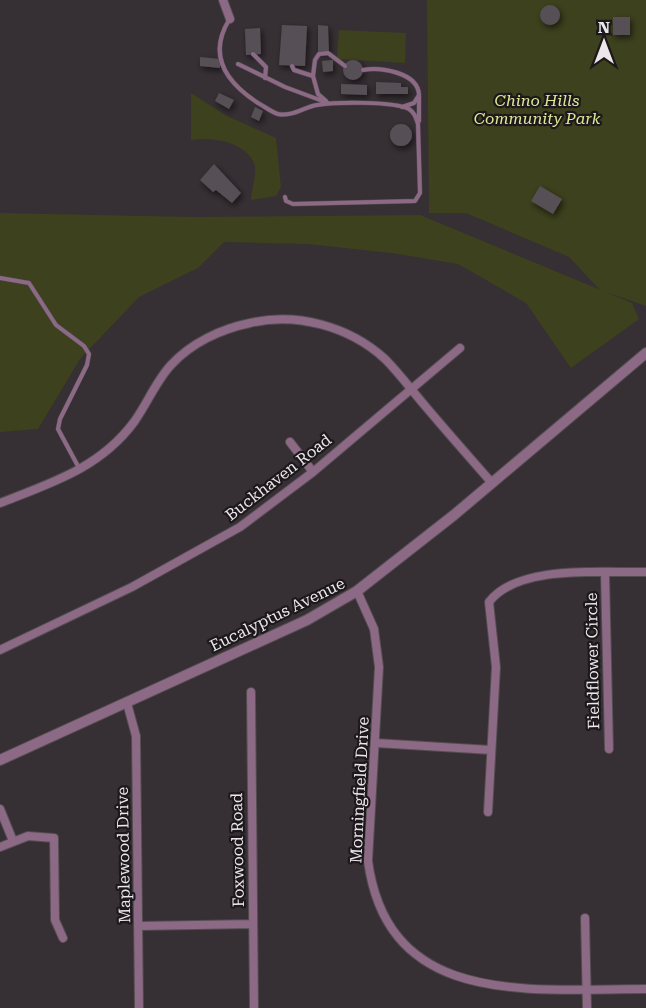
<svg xmlns="http://www.w3.org/2000/svg" width="646" height="1008" viewBox="0 0 646 1008" font-family="'Roboto Serif',serif">
  <style>
    .green { fill: #3d411d }
    .building { fill: #564f55; filter: url(#shadow) }
    .lines { fill: none; stroke-linecap: round; stroke-linejoin: round }
    .service-casing { stroke: #534c51; stroke-width: 5 }
    .minor-casing { stroke: #534c51; stroke-width: 10 }
    .tertiary-casing { stroke: #534c51; stroke-width: 12 }
    .service { stroke: #8c6984; stroke-width: 4 }
    .minor { stroke: #8c6984; stroke-width: 8 }
    .tertiary { stroke: #8c6984; stroke-width: 10 }
    .labels { text-anchor: middle; stroke-width: 4.5; stroke-linejoin: round; paint-order: stroke }
    .park-label { font-size: 16px; font-style: italic; fill: #dfe896; stroke: #1c181b }
    .street-label { font-size: 16px; fill: #ece7eb; stroke: #1c181b }
  </style>
  <defs>
    <filter id="shadow"><feDropShadow dx="2" dy="3" stdDeviation="3" flood-color="#0009"/></filter>
  </defs>
  <rect width="100%" height="100%" fill="#362f34"/>
  <!-- green -->
  <path class="green" d="M427 0H646V306L600 290 569 257 466 213H429Z
    M339 30 406 33 405 63 337 59Z
    M191 93 227 116 276 138 281 187 276 196 251 200C251 189 258 173 254 163 244 141 211 137 191 140Z
    M0 213 192 217 420 215 632 303 639 319 571 368 526 303 458 264 392 253 307 244 224 242 198 268 139 297 80 359 38 429 0 432Z"/>
  <!-- building -->
  <path class="building" d="M540 15a10 10 0 1 1 20 0a10 10 0 1 1-20 0Z
    M613 17H630V35H613Z
    M282 25 307 26 305 66 279 65Z
    M318 25 328 26 329 52H318Z
    M260 28 261 54 246 55 245 29Z
    M200 57 220 59V68L200 66Z
    M333 60V71L323 72 322 61Z
    M343 70a10 10 0 1 1 20 0a10 10 0 1 1-20 0Z
    M376 82 401 83V87H408V94H376Z
    M341 84 367 85V95L341 94Z
    M219 93 234 100 229 109 215 101Z
    M255 107 263 111 259 121 251 117Z
    M390 135a11 11 0 1 1 22 0a11 11 0 1 1-22 0Z
    M214 164 241 193 232 203 216 190 213 192 200 180Z
    M540 186 562 199 553 214 531 201Z"/>
  <g class="lines">
    <!-- service casing -->
    <g class="service-casing">
      <path id="service" d="M229 20C207 56 227 83 258 103 264 106 271 112 278 114 292 117 304 107 317 105 335 102 393 101 409 109 415 113 416 118 418 124L420 193 415 201 293 204 286 201 285 197
        M253 54 266 67 265 78
        M238 64 285 87 328 103
        M292 66 294 70 313 76 315 60 319 54 328 53 345 66
        M363 70C380 67 418 72 419 95L414 103 402 107
        M313 76 318 94 326 101
        M419 121V96
        M0 278 29 283 56 325 84 346 89 354 87 365 60 419 58 429 79 468"/>
    </g>
    <!-- minor casing -->
    <g class="minor-casing">
      <path id="minor" d="M223 0 230 19
        M290 442 313 472
        M0 503C51 483 100 468 134 422 147 404 156 381 171 365 191 343 221 329 250 323 296 312 349 326 385 359 400 374 413 392 426 407 448 433 470 458 492 483
        M605 573 609 749
        M357 591 374 629 379 667 368 861C388 1008 529 989 646 989
        M0 650 132 587 240 527 313 472 460 348
        M251 692 254 1008
        M127 703 136 736 139 1008
        M376 743 491 750
        M0 809 13 841
        M488 812 496 667 489 602C518 564 602 573 646 572
        M0 847 28 836 54 838 55 920 63 938
        M585 918 587 1008
        M139 926 253 924"/>
    </g>
    <!-- tertiary casing -->
    <g class="tertiary-casing">
      <path id="tertiary" d="M0 760 307 620 357 591 454 515 646 353"/>
    </g>
    <!-- service -->
    <use href="#service" class="service"/>
    <!-- minor -->
    <use href="#minor" class="minor"/>
    <!-- tertiary -->
    <use href="#tertiary" class="tertiary"/>
  </g>
  <g class="labels">
    <!-- park labels -->
    <g class="park-label">
      <text x="537" y="106">Chino Hills<tspan x="537" dy="18">Community Park</tspan></text>
    </g>
    <!-- street labels -->
    <g class="street-label">
      <text transform="translate(278 477) rotate(-38)" y="6">Buckhaven Road</text>
      <text transform="translate(277 614) rotate(-26)" y="6">Eucalyptus Avenue</text>
      <text transform="translate(592 661) rotate(-91)" y="6">Fieldflower Circle</text>
      <text transform="translate(359 790) rotate(-87)" y="6">Morningfield Drive</text>
      <text transform="translate(237 850) rotate(-91)" y="6">Foxwood Road</text>
      <text transform="translate(123 855) rotate(-91)" y="6">Maplewood Drive</text>
    </g>
  </g>
  <!-- north arrow -->
  <g transform="translate(604 42)" stroke="#1c181b" stroke-width="4.5" paint-order="stroke">
  <path d="M0-4.5L10 22L0 15L-10 22Z" fill="#ece7eb"/>
  <text y="-9" font-size="16" font-weight="bold" text-anchor="middle" fill="#ece7eb">N</text>
  </g>
</svg>
